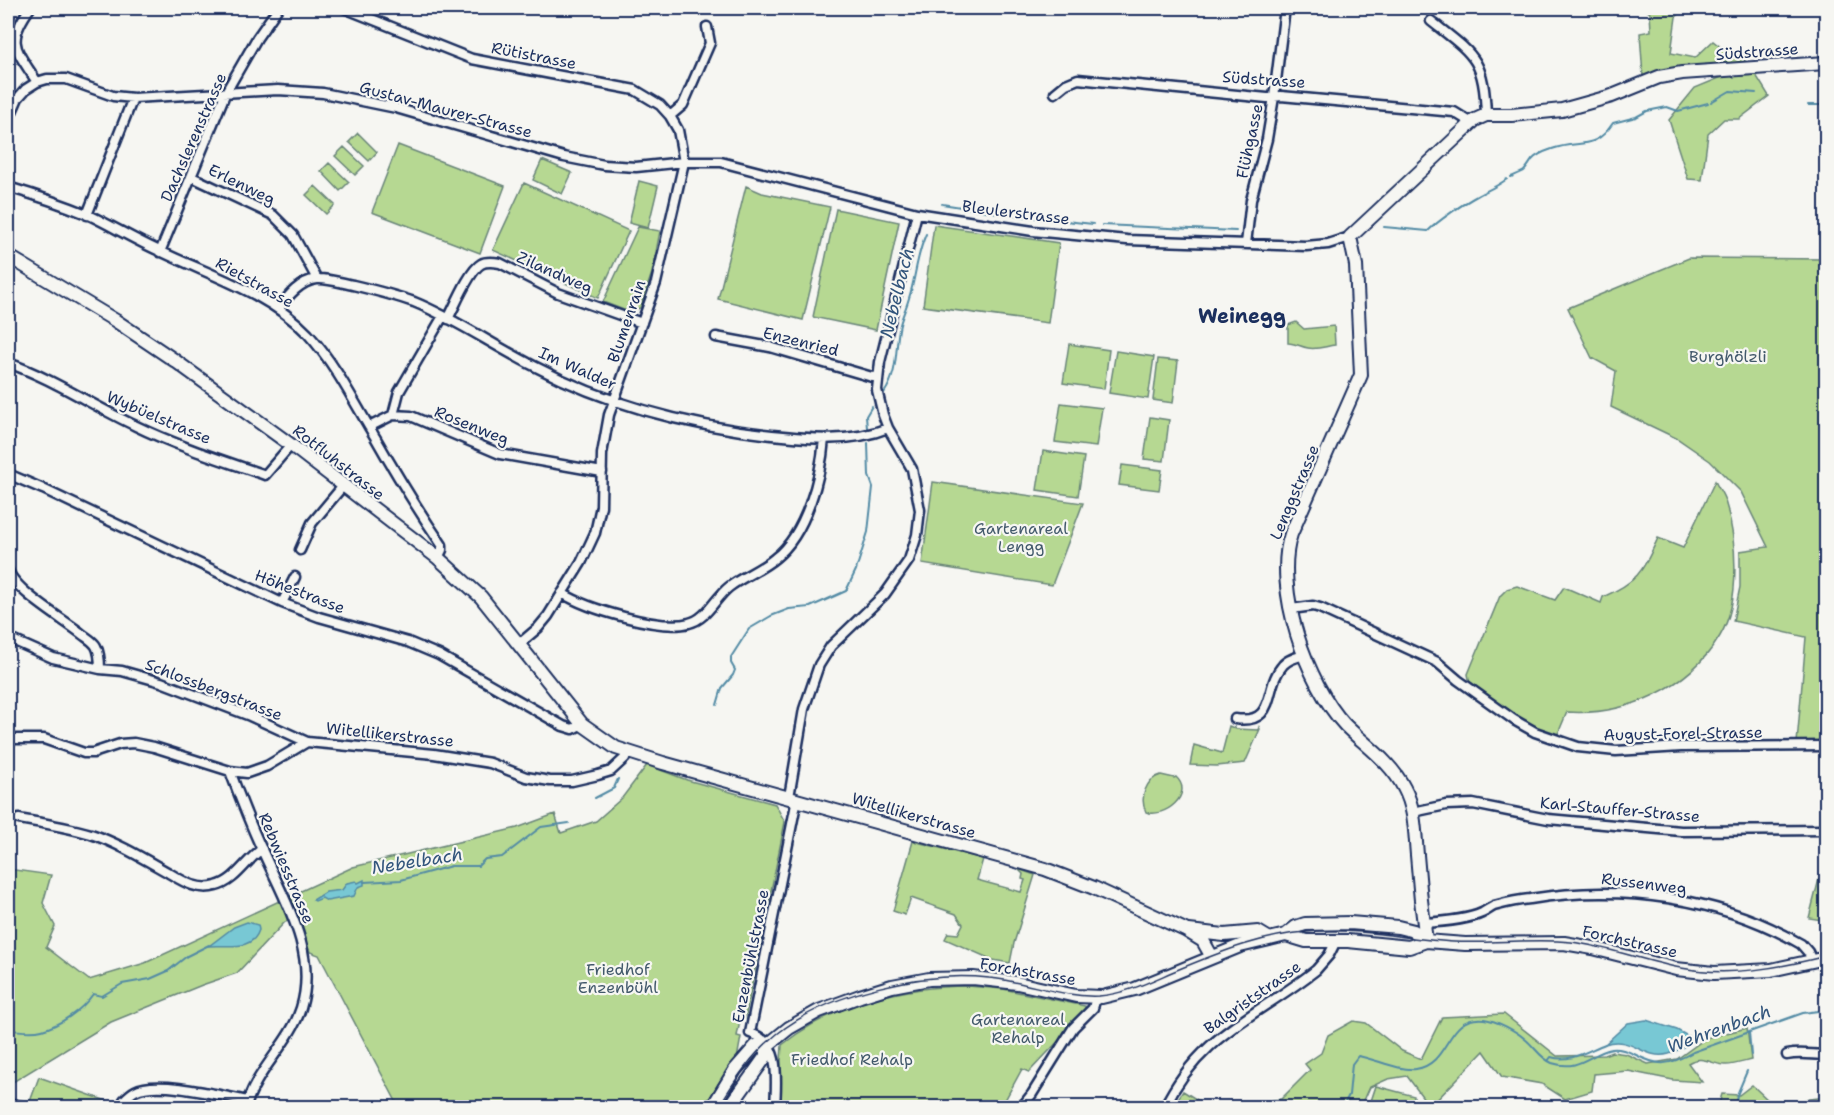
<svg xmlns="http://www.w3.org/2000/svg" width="1834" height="1115" viewBox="0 0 1834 1115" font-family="'Shantell Sans',sans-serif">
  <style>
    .green { fill: #b6d892; stroke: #688478; stroke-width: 1.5 }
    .water { fill: #78c8d4; stroke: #538ba5; stroke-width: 1.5 }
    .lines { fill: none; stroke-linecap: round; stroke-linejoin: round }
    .stream { stroke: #538ba5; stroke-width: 2 }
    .street-casing { stroke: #1b2f5e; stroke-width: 13 }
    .secondary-casing { stroke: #1b2f5e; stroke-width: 16 }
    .street { stroke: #f6f6f2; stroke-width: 8 }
    .secondary { stroke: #f6f6f2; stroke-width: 12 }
    .tram { stroke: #1b2f5e; stroke-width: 1.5 }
    .labels { text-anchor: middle; stroke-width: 4.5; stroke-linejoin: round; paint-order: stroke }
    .street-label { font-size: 16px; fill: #1b2f5e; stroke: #f6f6f2 }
    .park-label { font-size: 16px; fill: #42596b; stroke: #f6f6f2 }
    .water-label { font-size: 18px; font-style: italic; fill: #32557c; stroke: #f6f6f2 }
    .quarter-label { font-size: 20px; font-weight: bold; fill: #1b2f5e; stroke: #f6f6f2 }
  </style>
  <rect width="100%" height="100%" fill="#f6f6f2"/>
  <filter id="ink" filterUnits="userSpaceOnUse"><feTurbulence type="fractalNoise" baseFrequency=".0167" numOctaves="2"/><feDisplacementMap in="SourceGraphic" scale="12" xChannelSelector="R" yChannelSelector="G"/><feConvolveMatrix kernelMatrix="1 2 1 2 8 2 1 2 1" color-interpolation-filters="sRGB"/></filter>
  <g filter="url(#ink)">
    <!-- green -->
    <path class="green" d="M1644 8H1686L1676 17 1671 53 1695 58 1713 41 1722 48 1748 62 1769 96 1739 119H1724L1708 134 1702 180 1688 179 1669 120 1695 88 1746 67 1682 68 1643 76 1640 33 1651 31 1650 13Z
      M358 133 377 152 369 161 349 142Z
      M398 145 505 186 480 253 372 212Z
      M344 147 364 166 355 175 335 156Z
      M542 160 572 173 562 194 533 180Z
      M329 163 349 182 340 191 321 171Z
      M639 181 658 186 648 228 629 223Z
      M524 183 629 231 598 298 493 250Z
      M315 186 335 205 326 214 306 195Z
      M746 186 762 193 830 207 803 320 718 299Z
      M836 209 899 222 876 330 813 317Z
      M934 225 1059 243 1048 323 923 306Z
      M638 227 660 231 652 273 640 308 629 312 603 302Z
      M1689 258 1826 259V743H1797L1806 637 1733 621 1740 587V551L1768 547 1741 492 1710 461 1678 439 1611 407 1616 371 1592 358 1568 308Z
      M1296 322 1304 329 1334 326 1335 345C1326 346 1317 350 1308 348 1301 347 1295 343 1288 343V325Z
      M1069 344 1109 350 1104 389 1063 383Z
      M1116 351 1154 357 1148 399 1109 393Z
      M1158 359 1178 361 1173 403 1153 400Z
      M1061 403 1102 408 1096 447 1055 442Z
      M1150 417 1169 420 1164 461 1144 459Z
      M1043 451 1084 457 1078 496 1037 490Z
      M1122 465 1162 470 1159 490 1119 485Z
      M1715 481C1718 488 1723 494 1725 501 1737 539 1741 601 1720 636 1689 688 1626 716 1567 712L1557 736 1535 727 1470 684 1468 674 1500 596 1507 589 1517 586 1555 600 1564 587 1601 603 1603 597C1639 581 1642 572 1658 538L1683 548Z
      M933 482 1083 503 1052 585 922 564Z
      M1229 726 1236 729 1258 730 1259 727 1260 729 1245 763 1217 766 1190 765 1194 745 1222 753Z
      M647 765 687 780 775 804 785 822 745 1019 740 1021 737 1036 741 1037 737 1059 718 1084 705 1107H399L319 955 310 952 297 919 285 922 237 973 202 985 111 1022 8 1085V869L51 875 43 903 55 926 46 947 89 980 145 963 353 867 517 828 555 814 561 833 596 821 622 798Z
      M1161 775 1174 778 1176 777C1195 794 1164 819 1146 812 1139 798 1146 779 1161 775Z
      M913 841 983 859 977 880 1021 892 1025 880 1022 879 1023 874 1018 869 1035 875 1014 943 1010 963 993 960 945 939 948 933 958 934 963 924 956 914 911 898 905 915 893 911Z
      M1826 867V913L1822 920 1809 918 1819 879Z
      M968 986 1003 989 1085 1006V1013L1029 1072 1022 1069 1003 1104 1005 1107 778 1108 782 1045C833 1004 903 986 968 986Z
      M1504 1014 1557 1056 1604 1055 1612 1052 1626 1054 1648 1064 1677 1059 1706 1038 1747 1028 1751 1060C1743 1062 1734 1065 1726 1065 1712 1065 1702 1054 1688 1063L1702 1082 1673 1080 1628 1071 1594 1074 1592 1091 1565 1099 1542 1084 1502 1077 1484 1051 1430 1107 1407 1076 1388 1079 1370 1087 1361 1107H1261C1265 1100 1274 1100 1281 1099L1310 1070 1305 1064 1321 1053 1328 1035 1353 1021 1366 1023 1402 1051 1421 1059 1442 1017Z
      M39 1077 118 1105 117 1108 28 1107Z
      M1752 1085 1771 1103 1769 1107H1718L1722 1094 1739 1095Z
      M1376 1086 1414 1096 1413 1107H1369Z
      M1183 1091 1199 1101 1195 1107H1173Z
      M1826 1097V1107H1800L1802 1100Z"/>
    <!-- water -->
    <path class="water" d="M364 880V885L358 887 354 896 327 901 322 898 315 901 313 900 326 892 342 890 347 883 356 881 358 883Z
      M247 922 258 925 259 930C252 952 227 944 209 946L234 927Z
      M1646 1020 1677 1030 1695 1040C1687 1045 1678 1051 1669 1054 1644 1061 1632 1035 1605 1044L1628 1023Z"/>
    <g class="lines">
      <!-- stream -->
      <path class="stream" d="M1711 102 1730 91 1756 93
        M1808 105H1826
        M1511 177C1515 175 1521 173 1524 171 1527 168 1530 163 1532 160 1537 154 1546 151 1552 149 1579 139 1594 152 1613 123L1636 117 1647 111 1667 107 1678 111 1708 103
        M942 204 999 213
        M1011 215 1093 224
        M1102 225 1236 231
        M1384 227 1428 231C1438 221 1464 203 1477 196 1488 190 1496 187 1507 179
        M884 393C898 373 895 352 899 329 901 318 906 309 909 298 916 277 916 257 926 234
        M867 428 866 416 872 406
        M717 705 722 688 733 675 735 670 731 663V657L749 629 771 616 789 609 810 607 846 591 856 570 868 532 873 487 869 476 868 443
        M595 798 614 788 618 779
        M364 882 401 880 451 866H478L485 859 502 857 541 827 569 823
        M8 1030C18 1030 31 1033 42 1030 60 1025 82 1010 93 994L102 996 122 984 150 979 168 971 187 956 209 945
        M1749 1032 1751 1055
        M1548 1061 1551 1057C1570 1063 1587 1051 1605 1044
        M1342 1108 1349 1095 1352 1064 1358 1056C1375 1059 1400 1071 1416 1069 1451 1064 1445 1015 1484 1019 1497 1021 1515 1030 1525 1039 1535 1047 1540 1058 1552 1063 1580 1072 1590 1053 1612 1049 1620 1048 1627 1051 1634 1054 1659 1067 1669 1066 1693 1052L1803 1013 1826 1010
        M1735 1108 1737 1095 1747 1071"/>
      <!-- street casing -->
      <g class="street-casing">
        <path id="street" d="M30 8C5 43 16 49 37 82
          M344 8 472 59 635 90 660 105 670 116 678 130 684 162 656 283 609 415 602 454 601 506 595 533 581 563 548 616 538 628 518 645
          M1431 21C1474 55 1484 58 1486 115
          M1055 93 1066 84 1078 79 1267 98 1281 96 1454 112 1472 123
          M670 116 683 105 710 43 707 27
          M8 121 18 98 26 89 37 82 47 79H66L113 96 133 98 278 90 323 93 396 108 564 157 604 165 636 167 684 162H721L917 213 1033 231 1127 240 1306 246 1328 244 1350 237
          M192 177 273 215 293 235 317 279
          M8 187C35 195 62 204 89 215 114 227 137 241 162 252 212 276 269 293 308 334 336 365 354 402 375 437 396 474 418 510 442 545V550L438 558
          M87 215 133 98
          M1246 244 1251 200 1267 139 1274 97 1285 8
          M160 252 226 92 257 38 278 8
          M279 308C288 296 300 281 317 279 328 278 342 283 353 285 374 290 394 295 414 302 456 319 494 346 534 366 608 405 689 426 772 435 811 439 851 443 888 428
          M448 319C455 306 469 271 481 264 486 261 494 262 500 263L558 293 642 323
          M716 337 770 347 872 377 878 376
          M8 363C52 378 93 406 136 426 177 446 222 460 265 475L291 445
          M393 415 399 392 443 316
          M369 427 393 415 411 416 500 454 602 472
          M8 474 43 489 282 603 319 617 408 642 439 655 563 726 573 729 582 724
          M300 550 312 523 343 486
          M8 570C15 591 63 619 82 634 87 638 93 641 96 646 100 653 100 662 100 669
          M562 593C587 609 661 631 689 623 707 619 715 598 729 587 743 576 761 570 775 558 806 534 821 477 824 439
          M282 603 295 577
          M1291 609 1313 606 1320 608 1437 662 1458 680 1514 720 1535 732 1578 747 1616 751 1681 747 1826 746
          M8 638 53 658 100 669 122 671 161 682 250 716 307 742
          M1235 719C1278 725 1263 687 1283 665 1288 659 1297 657 1304 655
          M8 739H44L84 753H93L120 744 134 743 154 747 230 771 247 773 267 766 307 742 434 754 490 763 526 777 550 781H572L598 775 611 771 625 758 627 752
          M230 771C240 798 251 826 263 852 285 901 318 953 301 1008 290 1044 253 1073 246 1108
          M789 797 804 709 819 665 831 646 885 594 909 560 917 535 920 510 912 469 888 428 883 415 877 390 880 362 917 213
          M1413 812 1446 805 1473 804 1548 819 1681 831 1826 830
          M19 819C43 823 68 827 91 834 118 843 144 859 169 873 184 882 198 891 216 886 236 881 246 860 262 849
          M1423 923C1440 922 1467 920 1482 913 1486 911 1490 908 1494 906 1505 903 1518 900 1530 899 1620 884 1721 897 1801 944L1808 952 1812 961
          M1787 1055C1801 1052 1812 1055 1826 1055
          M124 1100C127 1097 131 1093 135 1091 157 1079 222 1096 248 1101
          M8 1103 30 1108
          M775 1108C776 1080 782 1042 750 1033L797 799
          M1021 1108 1032 1094 1073 1028 1093 1008 1096 998
          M1164 1108C1200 1034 1256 1017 1316 970L1329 955 1336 941"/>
      </g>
      <!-- secondary casing -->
      <g class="secondary-casing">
        <path id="secondary" d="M8 256 116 321 174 360 291 445 438 558 481 597 582 724 616 748 663 763 1045 869 1094 888 1185 930 1203 941 1212 957
          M1189 931 1224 935 1258 932 1268 938
          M1286 935 1306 941H1348L1409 947 1426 941 1465 944 1564 943 1593 948 1676 969 1714 973 1771 970 1826 958
          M1426 941C1422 912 1419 883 1417 855 1415 832 1415 808 1404 788 1391 762 1365 745 1345 725 1307 684 1273 588 1291 534L1361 375 1356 265 1350 237 1475 120 1486 115H1512L1562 110 1612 96 1659 77 1682 73 1826 63
          M712 1108 735 1070 756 1046 769 1044 789 1028 819 1011 860 996 892 986 929 979 973 978 1017 983 1076 996 1102 997 1135 989 1240 946 1286 935 1296 927 1305 924 1350 923 1398 927 1414 931 1426 941
          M729 1108 766 1056 769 1044"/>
      </g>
      <!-- street -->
      <use href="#street" class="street"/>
      <!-- secondary -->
      <use href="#secondary" class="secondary"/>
      <!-- tram -->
      <path class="tram" d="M718 1108C734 1081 752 1054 777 1034 830 992 923 971 989 978 1026 981 1062 998 1099 996 1125 994 1149 982 1172 972 1220 952 1266 933 1319 931 1364 929 1408 939 1454 942 1493 944 1532 938 1571 942 1609 947 1644 961 1681 968 1730 977 1779 968 1826 956"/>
    </g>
  </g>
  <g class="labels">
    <!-- street labels -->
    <g class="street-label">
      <text transform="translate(1757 51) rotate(-4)" y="6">Südstrasse</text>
      <text transform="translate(534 55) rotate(11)" y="6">Rütistrasse</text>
      <text transform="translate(1264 79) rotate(4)" y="6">Südstrasse</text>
      <text transform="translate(446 109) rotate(15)" y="6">Gustav-Maurer-Strasse</text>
      <text transform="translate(193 137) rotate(-66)" y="6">Dachslerenstrasse</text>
      <text transform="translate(1249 141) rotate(-78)" y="6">Flühgasse</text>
      <text transform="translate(242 184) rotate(26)" y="6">Erlenweg</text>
      <text transform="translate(1016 212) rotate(7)" y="6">Bleulerstrasse</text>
      <text transform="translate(555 272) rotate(24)" y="6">Zilandweg</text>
      <text transform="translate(255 282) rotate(29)" y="6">Rietstrasse</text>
      <text transform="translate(626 321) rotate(-71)" y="6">Blumenrain</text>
      <text transform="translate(801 341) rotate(14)" y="6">Enzenried</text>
      <text transform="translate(578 368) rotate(24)" y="6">Im Walder</text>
      <text transform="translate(159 417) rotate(23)" y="6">Wybüelstrasse</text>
      <text transform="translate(472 425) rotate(22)" y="6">Rosenweg</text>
      <text transform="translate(339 462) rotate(38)" y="6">Rotfluhstrasse</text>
      <text transform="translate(1294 492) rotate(-67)" y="6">Lenggstrasse</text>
      <text transform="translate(300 591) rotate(21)" y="6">Höhestrasse</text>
      <text transform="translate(214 689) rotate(21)" y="6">Schlossbergstrasse</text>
      <text transform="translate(1683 733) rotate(-1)" y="6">August-Forel-Strasse</text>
      <text transform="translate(390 734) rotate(6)" y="6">Witellikerstrasse</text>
      <text transform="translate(1620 809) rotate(5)" y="6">Karl-Stauffer-Strasse</text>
      <text transform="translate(914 815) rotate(16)" y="6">Witellikerstrasse</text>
      <text transform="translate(287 868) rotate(67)" y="6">Rebwiesstrasse</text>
      <text transform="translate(1644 883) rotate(7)" y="6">Russenweg</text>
      <text transform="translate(1630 941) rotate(13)" y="6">Forchstrasse</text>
      <text transform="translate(750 956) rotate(-79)" y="6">Enzenbühlstrasse</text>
      <text transform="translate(1028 971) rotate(10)" y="6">Forchstrasse</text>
      <text transform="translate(1252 997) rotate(-35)" y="6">Balgriststrasse</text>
    </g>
    <!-- park labels -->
    <g class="park-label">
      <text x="1728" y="362">Burghölzli</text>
      <text x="1021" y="534">Gartenareal<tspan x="1021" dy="18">Lengg</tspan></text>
      <text x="618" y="975">Friedhof<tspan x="618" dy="18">Enzenbühl</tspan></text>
      <text x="1018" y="1025">Gartenareal<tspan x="1018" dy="18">Rehalp</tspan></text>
      <text x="852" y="1065">Friedhof Rehalp</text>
    </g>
    <!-- water labels -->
    <g class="water-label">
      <text transform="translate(897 293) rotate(-76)" y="6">Nebelbach</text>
      <text transform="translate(417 861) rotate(-9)" y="6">Nebelbach</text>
      <text transform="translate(1719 1029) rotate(-20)" y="6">Wehrenbach</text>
    </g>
    <!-- quarter labels -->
    <g class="quarter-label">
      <text x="1242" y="323">Weinegg</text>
    </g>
  </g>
  <!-- margin -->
  <rect width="1834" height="1115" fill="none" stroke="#f6f6f2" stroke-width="30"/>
  <rect x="15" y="15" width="1804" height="1085" fill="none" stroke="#1b2f5e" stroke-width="2" filter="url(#ink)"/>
</svg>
